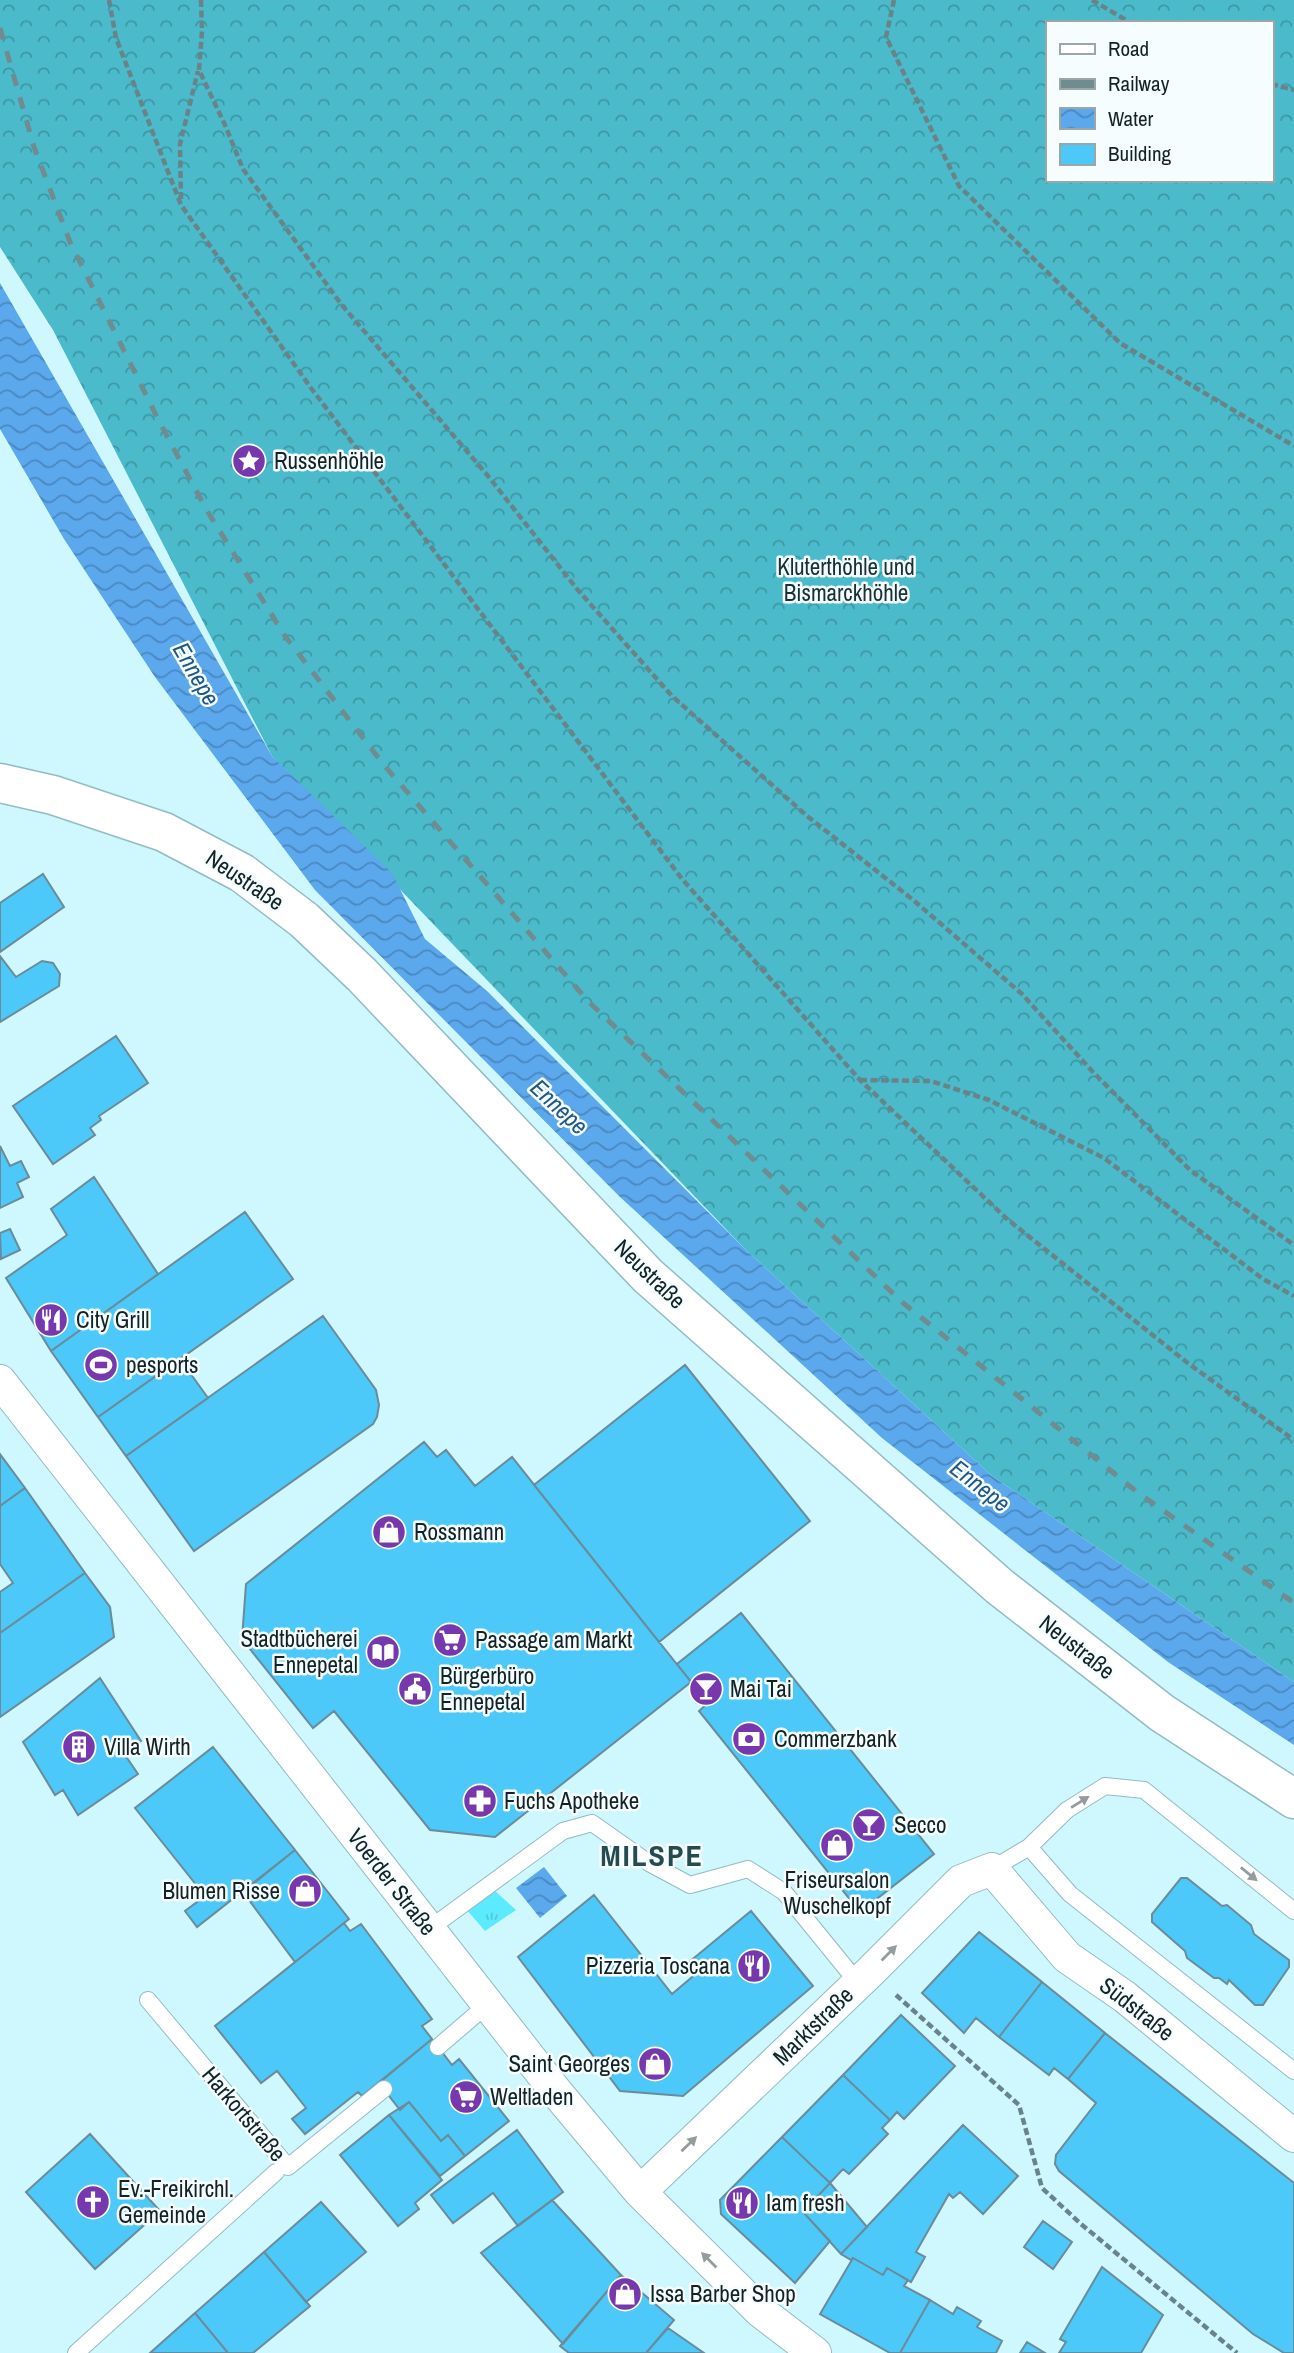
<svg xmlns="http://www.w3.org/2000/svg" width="1294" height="2353" viewBox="0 0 1294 2353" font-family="'Archivo Narrow',sans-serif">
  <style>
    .grass { fill: url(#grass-tufts) }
    .forest { fill: url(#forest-crowns); fill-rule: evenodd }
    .water { fill: url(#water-waves) }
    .building { fill: #4dc9f9; stroke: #6a8b9a; stroke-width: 2 }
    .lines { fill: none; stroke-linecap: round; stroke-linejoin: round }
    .lane-casing { stroke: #93bbc1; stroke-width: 18 }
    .street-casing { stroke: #93bbc1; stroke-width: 34 }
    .secondary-casing { stroke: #93bbc1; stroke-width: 41 }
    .path { stroke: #698489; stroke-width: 4.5; stroke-dasharray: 7 3.5; stroke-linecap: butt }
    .lane { stroke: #fff; stroke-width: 16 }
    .street { stroke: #fff; stroke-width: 32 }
    .secondary { stroke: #fff; stroke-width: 38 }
    .rail { stroke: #708c91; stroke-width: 5; stroke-dasharray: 12 12; stroke-linecap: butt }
    .oneway { fill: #959c9d }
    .labels { text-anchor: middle; stroke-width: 5; stroke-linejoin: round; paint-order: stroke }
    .poi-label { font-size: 23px; fill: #132325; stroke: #f5fdfe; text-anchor: start }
    .park-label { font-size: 23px; fill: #183134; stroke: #f5fdfe }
    .street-label { font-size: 23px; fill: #132325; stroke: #f5fdfe }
    .water-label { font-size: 24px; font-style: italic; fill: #215785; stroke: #f5fdfe }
    .district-label { font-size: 30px; font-weight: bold; letter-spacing: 2px; fill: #254a4f; stroke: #f5fdfe }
  </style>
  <defs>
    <pattern id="grass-tufts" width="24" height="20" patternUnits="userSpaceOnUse" patternTransform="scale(1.75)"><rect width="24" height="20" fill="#5beafe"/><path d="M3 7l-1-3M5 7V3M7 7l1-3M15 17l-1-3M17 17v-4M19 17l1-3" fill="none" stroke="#4ec8da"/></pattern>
    <pattern id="forest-crowns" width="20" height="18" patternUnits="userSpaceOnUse" patternTransform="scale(1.75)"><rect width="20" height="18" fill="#4bbaca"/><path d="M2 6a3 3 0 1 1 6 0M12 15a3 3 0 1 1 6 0" fill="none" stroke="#3d97a4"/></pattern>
    <pattern id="water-waves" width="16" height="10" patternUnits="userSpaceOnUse" patternTransform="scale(1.75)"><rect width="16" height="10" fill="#5ba8ed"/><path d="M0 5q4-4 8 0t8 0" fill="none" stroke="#4a88c0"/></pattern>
  </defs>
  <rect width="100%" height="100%" fill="#cef7fe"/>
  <!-- grass -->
  <path class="grass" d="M494 1890 516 1910 485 1931 466 1909Z"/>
  <!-- forest -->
  <path class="forest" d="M0 0H1294V1682L992 1476 746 1250 272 756 53 330 0 247ZM1047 23H1271V180H1047Z"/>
  <!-- water -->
  <path class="water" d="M0 283 272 756 392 873 425 939 487 991 746 1250 992 1476 1294 1682V1745L1168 1662 882 1438 619 1196 315 890 155 677 64 539 0 429Z
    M544 1867 567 1896 540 1918 516 1888Z"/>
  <!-- building -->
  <path class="building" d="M43 874 64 907 0 952V903Z
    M0 956 16 977 42 961 53 963 60 974 59 986 0 1022Z
    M116 1036 148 1083 99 1116 101 1120 90 1128 95 1135 53 1164 13 1106Z
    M0 1146 10 1166 21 1161 29 1177 17 1183 23 1197 0 1208Z
    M94 1177 158 1274 51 1351 6 1278 67 1235 51 1209Z
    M245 1212 293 1279 98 1417 51 1351Z
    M10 1229 20 1250 1 1259 0 1233Z
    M323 1316 376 1390 379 1405 377 1417 373 1424 194 1551 126 1456Z
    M180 1359 208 1398 126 1456 98 1417Z
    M685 1365 810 1521 659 1642 534 1485Z
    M424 1442 437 1457 446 1450 475 1486 512 1457 691 1682 495 1837 430 1830 334 1711 313 1728 242 1639 246 1584Z
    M0 1454 25 1488 0 1506Z
    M25 1488 85 1573 0 1633V1592L13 1583 0 1564V1506Z
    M85 1573 110 1607 114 1637 0 1717V1633Z
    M741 1613 934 1854 860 1912 699 1711 708 1703 677 1664Z
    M100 1678 141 1741 123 1752 138 1774 78 1815 63 1790 55 1795 23 1742Z
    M213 1747 295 1850 197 1927 185 1911 205 1896 135 1808Z
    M295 1850 349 1919 295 1962 243 1892Z
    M1181 1878H1187L1222 1906 1227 1905 1251 1925 1254 1934 1289 1960V1967L1263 2005H1255L1229 1980 1227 1984 1219 1978H1214L1187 1958 1185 1951 1152 1922V1914Z
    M594 1895 672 1994 698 1972 689 1962 751 1911 813 1986 683 2096 620 2091 518 1957Z
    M344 1923 350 1931 361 1924 432 2019 422 2026 432 2039 362 2096 358 2092 305 2134 292 2119 306 2108 277 2071 261 2083 215 2026Z
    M979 1932 1042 1982 999 2037 976 2018 964 2033 922 1993Z
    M1042 1982 1105 2033 1068 2079 1054 2068 1049 2075 999 2037Z
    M901 2015 955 2066 904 2119 897 2112 890 2120 843 2075Z
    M1105 2033 1294 2183V2353H1284L1253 2334 1059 2171 1055 2164 1056 2155 1096 2103 1068 2079Z
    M432 2039 452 2065 459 2059 509 2121 465 2156 448 2135 441 2141 409 2102 400 2110 379 2083Z
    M843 2075 890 2120 882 2128 888 2134 849 2174 843 2169 830 2183 782 2137Z
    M409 2102 441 2141 448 2135 465 2156 440 2176 389 2115Z
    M389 2115 442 2180 415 2203 419 2209 398 2226 340 2155Z
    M963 2125 1018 2176 983 2214 960 2192 953 2198 949 2194 916 2252 925 2257 911 2282 887 2268 883 2275 853 2258 851 2260 841 2254Z
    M517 2130 563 2192 518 2226 493 2193 453 2223 431 2195Z
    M90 2134 160 2211 95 2269 26 2192Z
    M782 2137 830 2183 803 2212 830 2241 795 2283 721 2214 720 2200Z
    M830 2183 867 2227 841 2254 803 2212Z
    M552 2200 621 2275 563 2344 481 2253Z
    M321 2202 366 2252 306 2302 264 2252Z
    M1043 2221 1072 2242 1053 2269 1024 2247Z
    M264 2252 310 2306 253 2353H228L195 2313Z
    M853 2258 883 2275 887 2268 908 2280 904 2286 930 2300 900 2353H890L820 2314Z
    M1102 2267 1163 2315 1141 2353H1059L1066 2342 1060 2339Z
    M621 2275 674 2320 646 2353H569L560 2346Z
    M930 2300 953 2314 957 2307 981 2321 977 2327 1002 2341 996 2353H900Z
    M195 2313 228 2353H150Z
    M668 2328 704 2353H646Z
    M1027 2342 1045 2353H1020Z"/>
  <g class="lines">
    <!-- lane casing -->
    <g class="lane-casing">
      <path id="lane" d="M1029 1847 1070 1894 1294 2071
        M992 1869 1029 1847 1067 1810 1105 1786 1144 1790 1294 1911
        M429 1929 563 1831 592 1823 649 1863 690 1885 748 1869 784 1892 858 1983
        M148 2000 288 2167 384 2089
        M438 2047 488 2004
        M76 2353 276 2172"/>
    </g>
    <!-- street casing -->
    <g class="street-casing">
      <path id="street" d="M0 1381 558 2094 640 2192 760 2311 815 2353
        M640 2192 870 1972 961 1881 992 1869 1067 1957 1125 1997 1294 2136"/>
    </g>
    <!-- secondary casing -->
    <g class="secondary-casing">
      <path id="secondary" d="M0 783 53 795 164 832 242 873 304 920 362 975 648 1276 999 1586 1162 1713 1294 1799"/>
    </g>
    <!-- path -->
    <path class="path" d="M109 0 116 38 181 205 311 388 682 879 860 1080 1007 1219 1189 1364 1294 1440
      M201 0 202 31 199 70 225 125 243 169 341 304 488 476 577 589 672 696 807 816 912 899 1022 994 1092 1071 1190 1170 1294 1245
      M894 0 886 37 959 186 1120 343 1294 446
      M1092 0 1131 23
      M1271 84 1294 90
      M181 199 180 144 198 71
      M860 1080 931 1081 989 1100 1104 1158 1263 1279 1294 1296
      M896 1995 1019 2105 1042 2188 1081 2224 1237 2353"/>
    <!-- lane -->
    <use href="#lane" class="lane"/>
    <!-- street -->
    <use href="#street" class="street"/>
    <!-- secondary -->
    <use href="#secondary" class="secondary"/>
    <!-- rail -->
    <path class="rail" d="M0 28 34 147 70 242 159 421 206 509 285 636 383 764 588 1001 902 1302 1137 1492 1294 1603"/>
  </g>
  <!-- one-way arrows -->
  <defs><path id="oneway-solid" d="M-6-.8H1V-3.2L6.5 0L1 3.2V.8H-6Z" transform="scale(1.75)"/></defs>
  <g class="oneway">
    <use href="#oneway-solid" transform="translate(1080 1802) rotate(-32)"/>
    <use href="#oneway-solid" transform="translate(1249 1874) rotate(39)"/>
    <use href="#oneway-solid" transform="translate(889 1953) rotate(-45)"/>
    <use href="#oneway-solid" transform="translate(689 2144) rotate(-44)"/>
    <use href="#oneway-solid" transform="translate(709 2260) rotate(-135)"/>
  </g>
  <!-- icons -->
  <defs>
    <g id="sight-disc" transform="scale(1.75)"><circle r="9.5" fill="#7838ad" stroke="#f5fdfe"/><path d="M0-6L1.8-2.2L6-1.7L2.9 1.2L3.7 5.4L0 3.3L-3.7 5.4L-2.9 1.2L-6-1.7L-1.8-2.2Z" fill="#fff"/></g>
    <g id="restaurant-disc" transform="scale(1.75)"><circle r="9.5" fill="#7838ad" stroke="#f5fdfe"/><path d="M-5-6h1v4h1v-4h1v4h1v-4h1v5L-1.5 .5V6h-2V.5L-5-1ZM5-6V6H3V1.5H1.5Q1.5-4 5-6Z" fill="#fff"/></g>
    <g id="stadium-disc" transform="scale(1.75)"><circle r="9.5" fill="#7838ad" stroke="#f5fdfe"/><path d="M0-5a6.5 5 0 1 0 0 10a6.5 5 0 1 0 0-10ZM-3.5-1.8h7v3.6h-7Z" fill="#fff"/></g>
    <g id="shop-disc" transform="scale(1.75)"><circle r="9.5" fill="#7838ad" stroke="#f5fdfe"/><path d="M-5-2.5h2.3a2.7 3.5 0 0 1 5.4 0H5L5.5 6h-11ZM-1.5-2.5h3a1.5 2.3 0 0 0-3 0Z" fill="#fff"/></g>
    <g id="supermarket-disc" transform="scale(1.75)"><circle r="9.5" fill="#7838ad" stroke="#f5fdfe"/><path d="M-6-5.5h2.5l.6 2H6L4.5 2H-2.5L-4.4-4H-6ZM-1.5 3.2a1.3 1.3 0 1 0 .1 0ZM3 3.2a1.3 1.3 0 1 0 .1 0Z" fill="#fff"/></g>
    <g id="library-disc" transform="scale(1.75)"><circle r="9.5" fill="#7838ad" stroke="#f5fdfe"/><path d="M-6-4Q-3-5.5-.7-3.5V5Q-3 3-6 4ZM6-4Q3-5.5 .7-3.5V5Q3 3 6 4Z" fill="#fff"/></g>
    <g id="civic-disc" transform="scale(1.75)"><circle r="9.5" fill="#7838ad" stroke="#f5fdfe"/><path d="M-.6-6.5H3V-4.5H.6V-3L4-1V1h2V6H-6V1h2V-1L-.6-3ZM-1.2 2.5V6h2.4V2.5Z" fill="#fff"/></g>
    <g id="bar-disc" transform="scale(1.75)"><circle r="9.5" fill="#7838ad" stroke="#f5fdfe"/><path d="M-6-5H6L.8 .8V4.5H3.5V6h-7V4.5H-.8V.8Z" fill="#fff"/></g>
    <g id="bank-disc" transform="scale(1.75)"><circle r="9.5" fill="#7838ad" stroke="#f5fdfe"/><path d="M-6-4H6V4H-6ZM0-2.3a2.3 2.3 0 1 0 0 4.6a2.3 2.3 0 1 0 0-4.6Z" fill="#fff"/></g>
    <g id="building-disc" transform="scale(1.75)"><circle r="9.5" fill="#7838ad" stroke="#f5fdfe"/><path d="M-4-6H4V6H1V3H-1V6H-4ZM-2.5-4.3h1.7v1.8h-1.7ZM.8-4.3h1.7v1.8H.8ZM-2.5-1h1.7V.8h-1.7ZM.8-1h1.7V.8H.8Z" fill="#fff"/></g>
    <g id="pharmacy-disc" transform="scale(1.75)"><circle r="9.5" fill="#7838ad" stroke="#f5fdfe"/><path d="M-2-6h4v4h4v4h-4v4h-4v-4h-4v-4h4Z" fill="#fff"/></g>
    <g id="church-disc" transform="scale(1.75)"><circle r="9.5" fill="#7838ad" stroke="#f5fdfe"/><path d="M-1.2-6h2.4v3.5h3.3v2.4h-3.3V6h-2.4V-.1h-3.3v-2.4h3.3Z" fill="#fff"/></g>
  </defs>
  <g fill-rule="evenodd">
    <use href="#sight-disc" x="249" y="461"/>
    <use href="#restaurant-disc" x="51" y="1320"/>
    <use href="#stadium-disc" x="101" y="1365"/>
    <use href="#shop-disc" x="389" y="1532"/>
    <use href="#supermarket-disc" x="450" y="1640"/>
    <use href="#library-disc" x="383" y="1652"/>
    <use href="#civic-disc" x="415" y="1689"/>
    <use href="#bar-disc" x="706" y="1689"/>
    <use href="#bank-disc" x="749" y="1739"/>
    <use href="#building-disc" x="79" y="1747"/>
    <use href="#pharmacy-disc" x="480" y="1801"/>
    <use href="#bar-disc" x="869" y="1825"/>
    <use href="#shop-disc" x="837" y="1845"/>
    <use href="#shop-disc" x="305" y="1891"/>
    <use href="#restaurant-disc" x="754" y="1966"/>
    <use href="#shop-disc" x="655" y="2064"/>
    <use href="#supermarket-disc" x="466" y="2097"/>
    <use href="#church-disc" x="93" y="2202"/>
    <use href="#restaurant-disc" x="742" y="2203"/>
    <use href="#shop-disc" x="625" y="2294"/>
  </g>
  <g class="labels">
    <!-- poi labels -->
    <g class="poi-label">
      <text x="274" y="469">Russenhöhle</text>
      <text x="76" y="1328">City Grill</text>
      <text x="126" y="1373">pesports</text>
      <text x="414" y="1540">Rossmann</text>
      <text x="358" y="1647" text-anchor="end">Stadtbücherei<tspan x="358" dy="26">Ennepetal</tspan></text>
      <text x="475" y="1648">Passage am Markt</text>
      <text x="440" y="1684">Bürgerbüro<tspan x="440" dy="26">Ennepetal</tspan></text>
      <text x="730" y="1697">Mai Tai</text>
      <text x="774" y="1747">Commerzbank</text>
      <text x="104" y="1755">Villa Wirth</text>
      <text x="504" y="1809">Fuchs Apotheke</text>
      <text x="894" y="1833">Secco</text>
      <text x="837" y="1888" text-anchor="middle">Friseursalon<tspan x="837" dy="26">Wuschelkopf</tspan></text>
      <text x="280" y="1899" text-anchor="end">Blumen Risse</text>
      <text x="730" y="1974" text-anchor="end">Pizzeria Toscana</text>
      <text x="630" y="2072" text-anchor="end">Saint Georges</text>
      <text x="490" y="2105">Weltladen</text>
      <text x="118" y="2197">Ev.-Freikirchl.<tspan x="118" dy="26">Gemeinde</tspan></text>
      <text x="766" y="2211">Iam fresh</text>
      <text x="650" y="2302">Issa Barber Shop</text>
    </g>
    <!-- park labels -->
    <g class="park-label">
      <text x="846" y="575">Kluterthöhle und<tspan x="846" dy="26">Bismarckhöhle</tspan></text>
    </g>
    <!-- street labels -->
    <g class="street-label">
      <text transform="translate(245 880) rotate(34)" y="8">Neustraße</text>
      <text transform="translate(650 1274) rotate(44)" y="8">Neustraße</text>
      <text transform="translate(1077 1647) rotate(38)" y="8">Neustraße</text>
      <text transform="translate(392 1882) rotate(52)" y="8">Voerder Straße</text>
      <text transform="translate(1137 2009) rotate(38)" y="8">Südstraße</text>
      <text transform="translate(813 2026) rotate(-44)" y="8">Marktstraße</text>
      <text transform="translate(244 2114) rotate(50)" y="8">Harkortstraße</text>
    </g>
    <!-- water labels -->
    <g class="water-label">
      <text transform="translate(196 674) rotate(60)" y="8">Ennepe</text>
      <text transform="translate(559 1107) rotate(43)" y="8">Ennepe</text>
      <text transform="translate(980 1486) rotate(38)" y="8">Ennepe</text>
    </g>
    <!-- district labels -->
    <g class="district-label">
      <text x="652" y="1866">MILSPE</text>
    </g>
  </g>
  <!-- legend -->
  <rect x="1046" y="21" width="228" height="161" fill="#f5fdfe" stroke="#9ba6a7" stroke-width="2"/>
  <rect x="1060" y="44" width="35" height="10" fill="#ffffff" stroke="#9ba6a7" stroke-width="2"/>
  <text x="1108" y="56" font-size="21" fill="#132325">Road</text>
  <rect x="1060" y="79" width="35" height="10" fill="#708c91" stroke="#9ba6a7" stroke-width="2"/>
  <text x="1108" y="91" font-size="21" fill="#132325">Railway</text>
  <rect x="1060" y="108" width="35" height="21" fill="url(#water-waves)" stroke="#9ba6a7" stroke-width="2"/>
  <text x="1108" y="126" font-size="21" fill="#132325">Water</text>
  <rect x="1060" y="144" width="35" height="21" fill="#4dc9f9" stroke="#9ba6a7" stroke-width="2"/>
  <text x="1108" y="161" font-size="21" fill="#132325">Building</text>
</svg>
